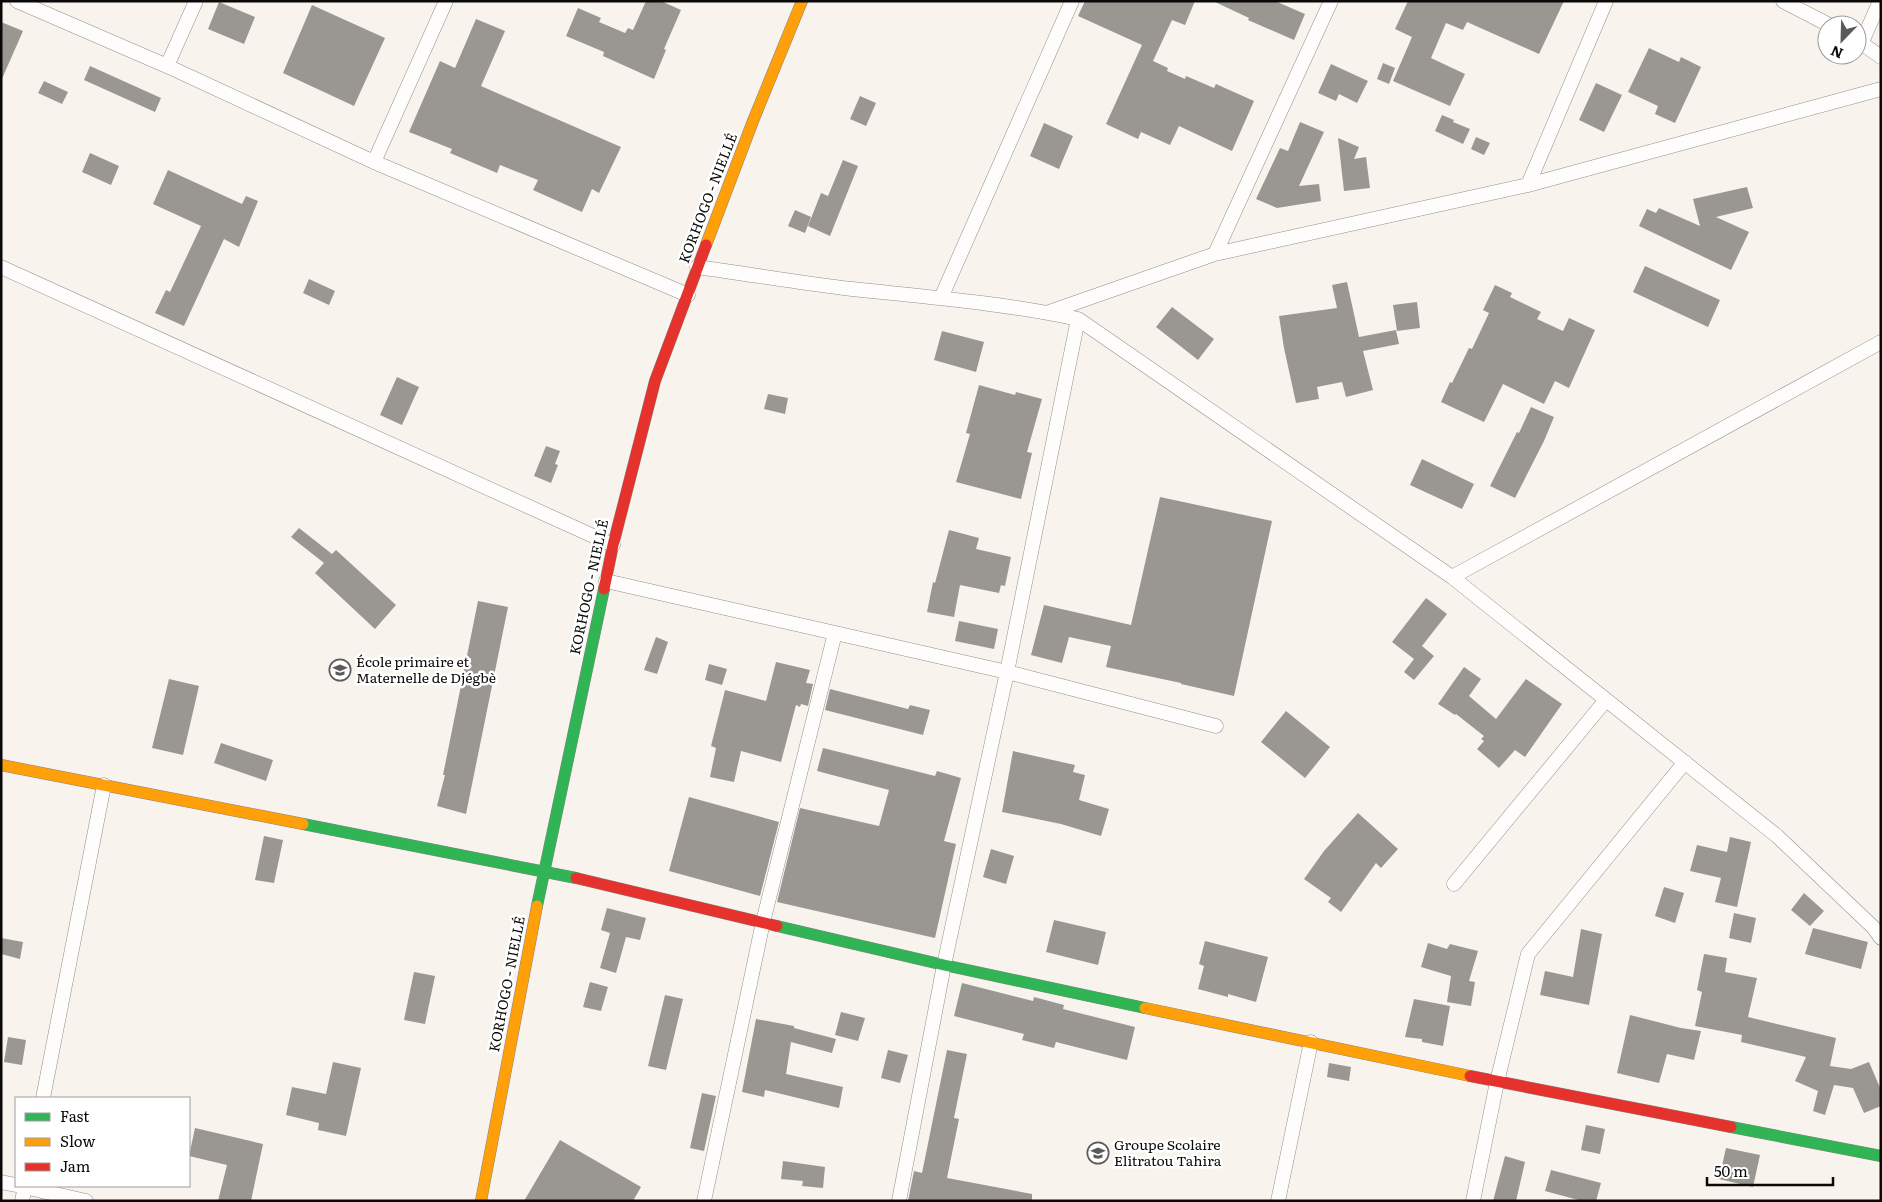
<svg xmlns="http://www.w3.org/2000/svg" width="1882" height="1202" viewBox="0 0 1882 1202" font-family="Literata,serif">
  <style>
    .building { fill: #9a9793 }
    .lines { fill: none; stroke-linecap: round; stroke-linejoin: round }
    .street-casing { stroke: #918f8c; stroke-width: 15 }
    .fast-casing { stroke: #878582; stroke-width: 12 }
    .slow-casing { stroke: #878582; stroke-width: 12 }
    .jam-casing { stroke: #878582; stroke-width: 12 }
    .street { stroke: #fefdfc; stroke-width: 14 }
    .fast { stroke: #30b455; stroke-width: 11 }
    .slow { stroke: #ff9f0a; stroke-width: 11 }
    .jam { stroke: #e5322d; stroke-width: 11 }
    .labels { text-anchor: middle; stroke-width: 5; stroke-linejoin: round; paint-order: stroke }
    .street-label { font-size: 14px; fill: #090909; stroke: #fff }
    .poi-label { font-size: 14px; fill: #090909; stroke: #fff; text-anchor: start }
  </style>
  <rect width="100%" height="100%" fill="#f8f4ed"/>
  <!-- building -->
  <path class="building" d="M646 1H661L681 10 664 49 666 50 654 79 603 56 604 52 566 36 578 8 601 18 599 22 625 33 628 28 633 30Z
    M1085 1H1195L1185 25 1172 20 1153 61 1168 68 1167 71 1185 79 1186 76 1214 88 1216 84 1254 101 1232 151 1179 126 1170 145 1141 132 1138 139 1106 124 1142 45 1078 16Z
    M1213 1H1275L1305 14 1294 40 1248 20 1249 18Z
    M1408 1H1564L1539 54 1467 22 1463 30 1446 23 1431 58 1465 74 1450 106 1393 81 1412 37 1395 29Z
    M219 2 255 17 244 44 208 29Z
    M312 5 385 38 354 106 283 73Z
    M476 19 505 31 481 86 621 147 599 193 592 189 582 212 533 190 538 180 500 165 497 173 450 153 452 149 409 132 440 61 455 68Z
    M1 22 23 31 1 81Z
    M1649 48 1679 62 1681 57 1701 67 1675 123 1655 114 1658 106 1628 92Z
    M1383 63 1395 68 1389 84 1377 79Z
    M1331 64 1368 81 1357 103 1339 94 1336 101 1318 93Z
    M90 66 161 98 155 112 84 80Z
    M44 81 68 92 62 104 38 93Z
    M1596 83 1622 95 1604 132 1579 120Z
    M860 96 876 103 866 126 850 119Z
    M1442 115 1454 120 1453 122 1470 129 1463 144 1435 131Z
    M1300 122 1324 132 1299 186 1319 184 1321 201 1277 208 1256 199 1280 148 1288 151Z
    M1044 123 1073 136 1059 169 1030 156Z
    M1476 137 1490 143 1484 155 1471 149Z
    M1338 138 1359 147 1354 159 1366 157 1370 188 1344 191Z
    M90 153 119 166 111 185 82 172Z
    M843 160 858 166 830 236 808 226 821 193 828 196Z
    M168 170 242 204 246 196 258 201 239 247 224 239 184 326 155 313 166 290 170 292 201 226 153 204Z
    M1747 187 1753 208 1716 217 1749 232 1731 270 1639 226 1647 209 1656 213 1659 208 1700 226 1693 199Z
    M795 210 811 217 805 233 788 226Z
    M1645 266 1720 300 1708 327 1633 292Z
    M309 279 335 291 329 305 303 293Z
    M1347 282 1359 337 1396 330 1399 344 1363 351 1373 390 1346 397 1342 382 1317 387 1319 399 1296 403 1284 348 1279 316 1337 308 1332 285Z
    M1495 285 1512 293 1510 297 1541 312 1537 319 1563 331 1569 318 1595 330 1569 388 1555 381 1544 404 1503 384 1484 422 1441 402 1450 382 1452 383 1469 348 1472 349 1489 313 1483 310Z
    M1417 302 1420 328 1397 331 1393 305Z
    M1172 307 1214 339 1198 360 1156 327Z
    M942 331 984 342 976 372 934 360Z
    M397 377 419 387 402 425 380 415Z
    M979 385 1015 395 1016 392 1042 399 1027 452 1032 453 1021 499 956 482 970 434 966 433Z
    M768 394 788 398 785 414 764 409Z
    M1531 407 1554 417 1544 441 1515 498 1490 486 1517 432 1519 433Z
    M546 446 560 451 555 464 558 465 551 483 534 476Z
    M1422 459 1474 484 1462 509 1410 485Z
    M1160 497 1272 521 1234 696 1181 684V683L1106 667 1111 646 1069 637 1062 663 1031 655 1044 605 1131 625Z
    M299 528 332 554 336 550 396 605 375 629 315 573 324 563 291 537Z
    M949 530 979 538 976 549 1011 557 1005 586 1001 585 999 593 960 585 954 617 927 612 933 582 935 583Z
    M1426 598 1447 614 1422 646 1434 656 1414 680 1404 672 1414 659 1392 642Z
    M478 601 508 607 466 814 437 806 445 775H443Z
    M959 621 998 629 994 649 955 641Z
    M656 637 668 642 657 674 644 670Z
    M776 662 810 670 806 683 813 684 808 706 801 704 800 707 796 705 781 762 741 751 734 782 710 777 716 748 711 746 725 690 766 701Z
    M709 664 727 669 722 685 705 680Z
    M1464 667 1481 679 1469 696 1496 719 1526 679 1562 704 1525 757 1515 750 1499 768 1477 749 1484 741 1481 739 1484 736 1456 714 1455 715 1438 704Z
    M169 679 199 686 183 755 152 748Z
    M830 689 908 709 910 705 930 710 923 735 825 710Z
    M1286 711 1330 747 1305 778 1261 742Z
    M221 743 273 760 266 781 214 763Z
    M823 748 935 776 937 771 961 778 944 841 956 844 935 938 777 902 800 808 879 826 889 790 817 771Z
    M1013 751 1075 765 1073 772 1085 775 1079 800 1109 809 1101 836 1061 824 1002 812Z
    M689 797 779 822 760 896 669 871Z
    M1358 813 1398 849 1381 868 1376 863 1341 912 1328 902 1331 898 1304 879 1324 851Z
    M264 836 283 840 274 883 255 880Z
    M1730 837 1751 842 1737 907 1715 902 1721 878 1690 871 1697 845 1727 852Z
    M991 849 1014 856 1006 884 983 877Z
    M1664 887 1684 893 1675 923 1655 916Z
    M1804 893 1824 911 1810 926 1791 910Z
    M607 908 646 918 640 940 626 937 616 973 600 968 610 933 601 930Z
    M1734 913 1756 918 1751 943 1729 938Z
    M1054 920 1106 932 1098 965 1046 952Z
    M1813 928 1868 942 1861 969 1805 954Z
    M1581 929 1602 934 1589 1005 1540 995 1545 971 1573 977Z
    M1 938 23 942 20 959 1 954Z
    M1205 941 1268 957 1256 1002 1228 994V997L1198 989 1204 966 1199 964Z
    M1428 943 1447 949 1450 944 1478 951 1469 981 1475 982 1471 1006 1447 1002 1451 976 1421 967Z
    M1704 954 1727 958 1725 972 1757 978 1748 1017 1836 1038 1830 1066 1851 1069 1869 1062 1881 1090V1106L1864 1113 1853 1088 1834 1085 1825 1115 1813 1111 1818 1091 1795 1081 1806 1057 1741 1042 1742 1035 1695 1026 1702 992 1697 990Z
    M414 972 435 976 425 1024 404 1020Z
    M590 982 608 987 601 1011 583 1007Z
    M962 983 1033 1001 1034 997 1064 1005 1063 1009 1135 1027 1127 1060 1056 1042 1054 1048 1022 1040 1024 1034 954 1016Z
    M665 995 683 999 666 1070 648 1066Z
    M1414 999 1450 1006 1443 1046 1422 1042V1039L1405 1037Z
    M841 1012 865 1018 858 1041 835 1035Z
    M1630 1015 1681 1028 1701 1031 1694 1060 1667 1054 1659 1083 1617 1073Z
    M756 1019 794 1026V1028L836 1039 832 1053 791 1042 786 1074 843 1087 839 1108 765 1090 764 1097 742 1092Z
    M8 1037 26 1040 22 1065 4 1062Z
    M888 1050 908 1055 900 1083 881 1078Z
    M947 1050 967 1054 954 1118 959 1119 947 1178 1032 1194V1201H908L914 1171 922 1173Z
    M333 1062 361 1068 346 1136 318 1130 319 1123 286 1115 292 1087 326 1094Z
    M1329 1063 1351 1067 1349 1081 1327 1077Z
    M702 1093 716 1096 704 1151 690 1148Z
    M1586 1125 1605 1129 1600 1154 1581 1150Z
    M195 1128 263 1144 251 1201H218L227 1165 189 1156Z
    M560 1140 641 1187 633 1201H524Z
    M1726 1148 1760 1155 1753 1187 1719 1179Z
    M1505 1156 1525 1162 1516 1201H1493Z
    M783 1161 825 1167 823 1188 802 1186 803 1181 781 1179Z
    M1551 1170 1601 1183 1596 1201H1582L1545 1191Z"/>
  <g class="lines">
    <!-- street casing -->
    <g class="street-casing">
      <path id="street" d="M17 1 167 66 374 162 688 295
        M1783 1 1829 25
        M1857 40 1881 57
        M1862 42 1880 1
        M167 66 196 1
        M374 162 446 1
        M1528 185 1606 1
        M1215 254 1331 1
        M1 267 613 545
        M697 267C749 274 800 283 852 289 927 297 1004 303 1078 319L1452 577 1777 836 1873 927 1881 938
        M941 298 1072 1
        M1049 312 1215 254 1528 185 1881 89
        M1452 577 1881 342
        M606 581 1007 672 1216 726
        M1454 884 1606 700
        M43 1098 104 785
        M1 1182 16 1185
        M20 1186 86 1201
        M22 1201 25 1186
        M704 1201 763 922 835 633
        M899 1201 944 965 1007 672 1078 319
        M1278 1201 1311 1042
        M1473 1201 1497 1082 1528 954 1685 762"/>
    </g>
    <!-- fast casing -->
    <g class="fast-casing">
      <path id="fast" d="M303 824 576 878
        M537 906 604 589
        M777 926 944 965 1145 1008
        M1731 1127 1881 1156"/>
    </g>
    <!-- slow casing -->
    <g class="slow-casing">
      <path id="slow" d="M706 245 753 121 802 1
        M1 765 303 824
        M1145 1008 1470 1076
        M481 1201 537 906"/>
    </g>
    <!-- jam casing -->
    <g class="jam-casing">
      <path id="jam" d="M604 589 613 545 655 381 706 245
        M576 878 777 926
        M1470 1076 1731 1127"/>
    </g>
    <!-- street -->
    <use href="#street" class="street"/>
    <!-- fast -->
    <use href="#fast" class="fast"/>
    <!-- slow -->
    <use href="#slow" class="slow"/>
    <!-- jam -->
    <use href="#jam" class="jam"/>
  </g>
  <!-- icons -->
  <defs>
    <g id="school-ring" transform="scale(1.125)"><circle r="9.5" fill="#fff" stroke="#5d5b59" stroke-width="1.5"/><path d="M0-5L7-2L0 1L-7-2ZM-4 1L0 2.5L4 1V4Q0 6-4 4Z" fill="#5d5b59"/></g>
  </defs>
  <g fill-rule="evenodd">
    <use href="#school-ring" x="340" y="670"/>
    <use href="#school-ring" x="1098" y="1153"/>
  </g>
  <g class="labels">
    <!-- street labels -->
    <g class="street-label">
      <text transform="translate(708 198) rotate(-69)" y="5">KORHOGO - NIELLÉ</text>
      <text transform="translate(589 587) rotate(-78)" y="5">KORHOGO - NIELLÉ</text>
      <text transform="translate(507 984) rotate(-79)" y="5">KORHOGO - NIELLÉ</text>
    </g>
    <!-- poi labels -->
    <g class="poi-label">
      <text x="356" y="667">École primaire et<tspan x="356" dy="16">Maternelle de Djégbè</tspan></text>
      <text x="1114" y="1150">Groupe Scolaire<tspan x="1114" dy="16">Elitratou Tahira</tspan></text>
    </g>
  </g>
  <!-- border -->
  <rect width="1882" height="1202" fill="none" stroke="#090909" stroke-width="5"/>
  <!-- legend -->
  <rect x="15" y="1097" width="175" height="90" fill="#ffffff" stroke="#9d9d9d"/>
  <rect x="25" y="1113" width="25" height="8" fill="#30b455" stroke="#9d9d9d"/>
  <text x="60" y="1122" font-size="15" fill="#090909">Fast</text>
  <rect x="25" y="1138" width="25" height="8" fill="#ff9f0a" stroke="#9d9d9d"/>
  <text x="60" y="1147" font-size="15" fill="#090909">Slow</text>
  <rect x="25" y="1163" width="25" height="8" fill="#e5322d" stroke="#9d9d9d"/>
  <text x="60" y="1172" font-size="15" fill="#090909">Jam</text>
  <!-- north arrow -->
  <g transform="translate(1842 40) rotate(203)"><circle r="24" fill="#ffffff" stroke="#9d9d9d"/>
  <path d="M0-4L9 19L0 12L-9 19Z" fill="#5d5b59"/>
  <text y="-8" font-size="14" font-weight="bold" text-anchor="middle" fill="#090909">N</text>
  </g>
  <!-- scale -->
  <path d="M1707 1177v8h126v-8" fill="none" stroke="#090909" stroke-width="2.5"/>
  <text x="1714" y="1177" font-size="15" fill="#090909" stroke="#ffffff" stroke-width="4" paint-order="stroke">50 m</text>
</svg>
